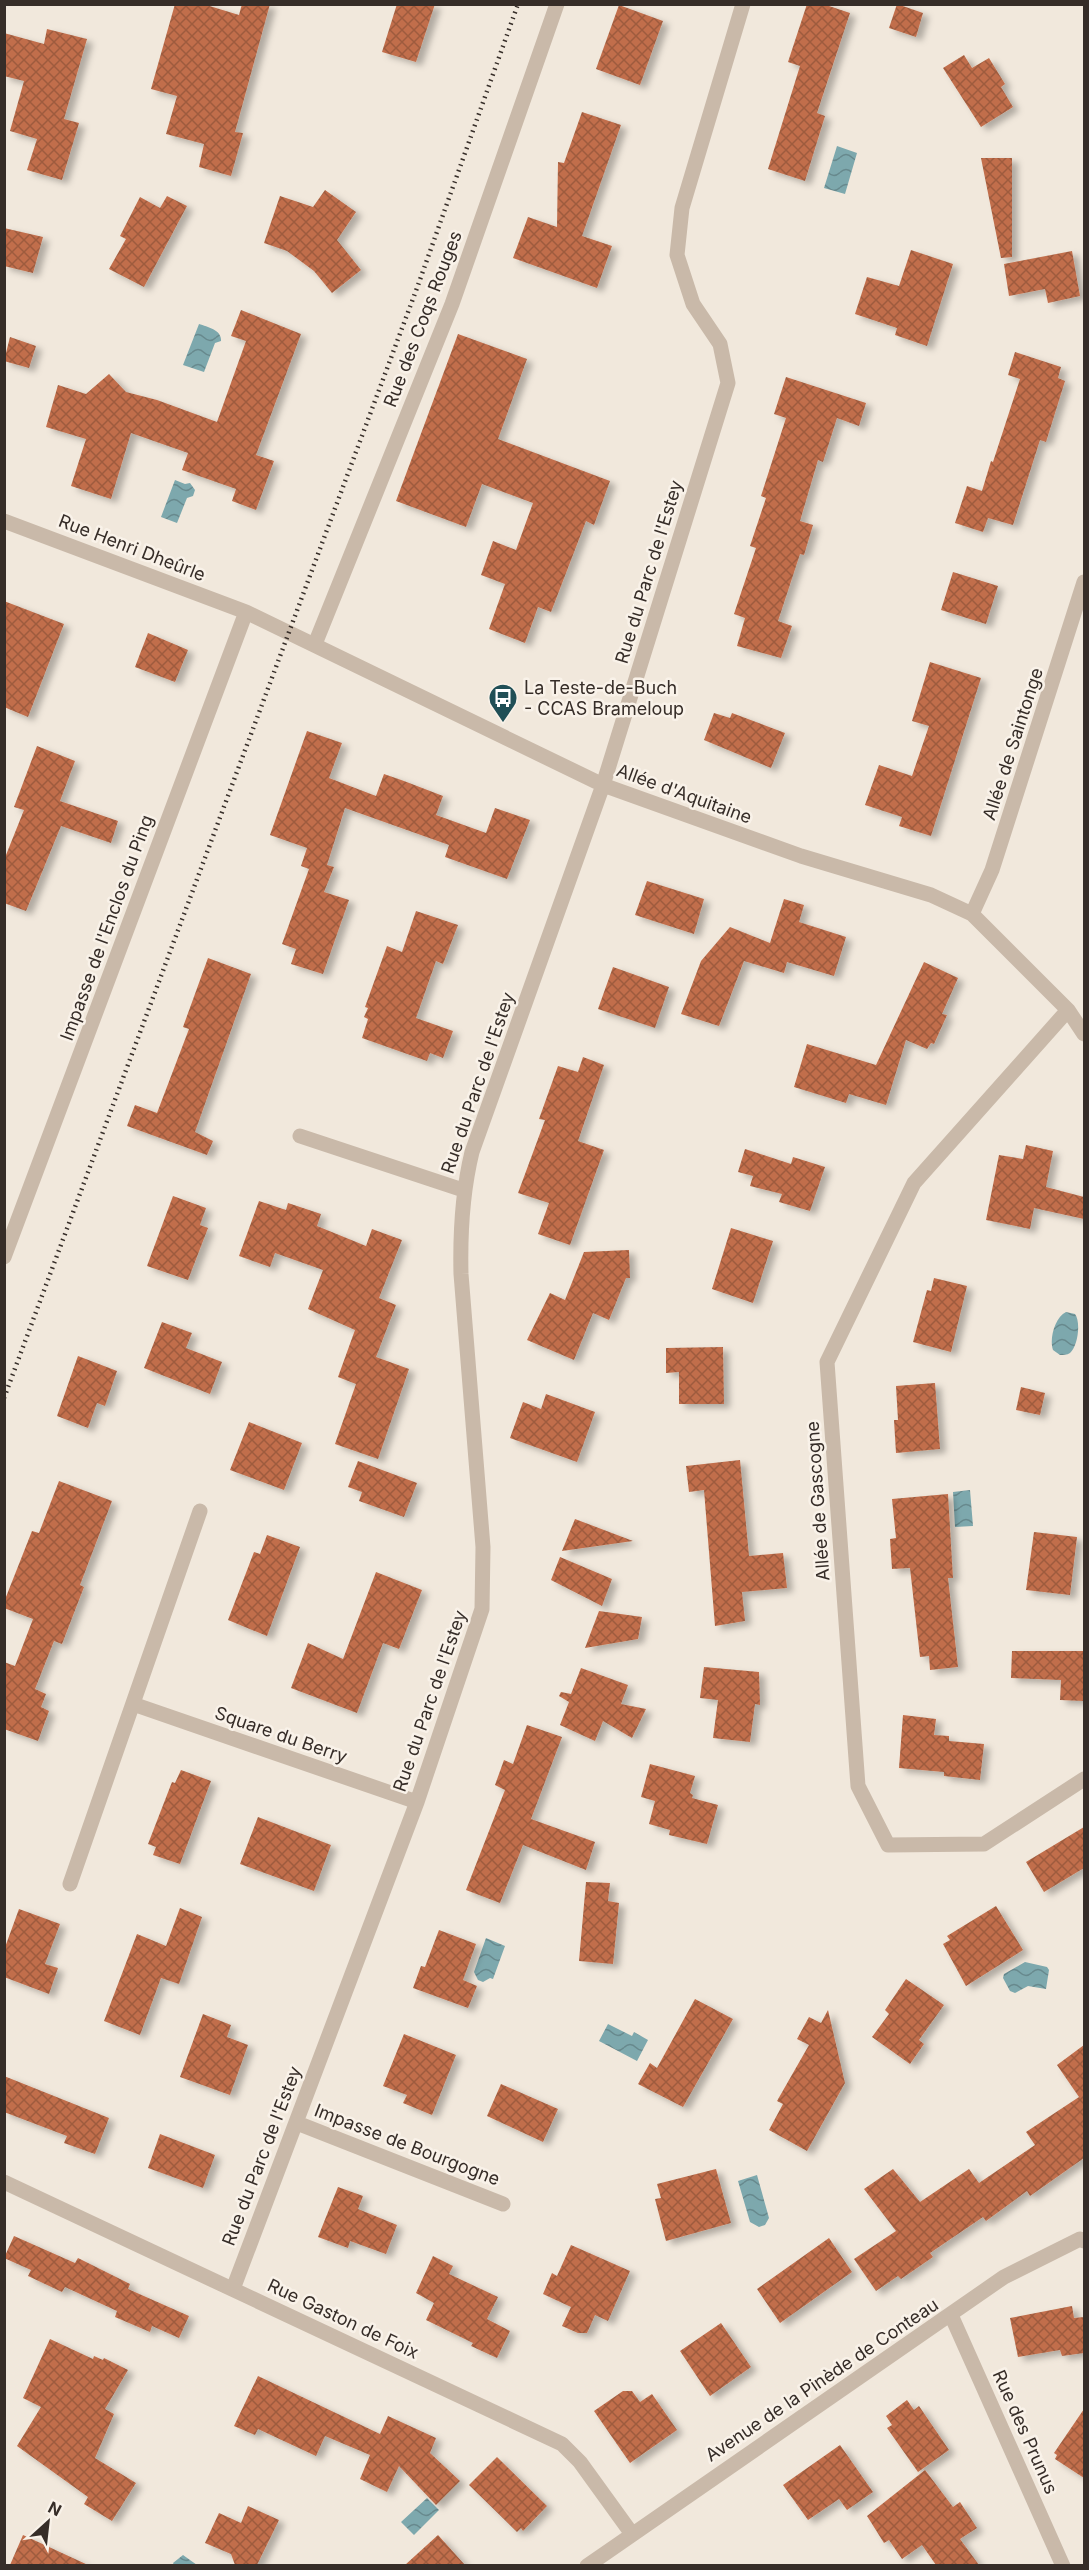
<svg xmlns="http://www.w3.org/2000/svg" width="1089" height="2570" viewBox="0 0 1089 2570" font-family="Inter,sans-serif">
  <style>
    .water { fill: url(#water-waves) }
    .building { fill: url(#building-cross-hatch); filter: url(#shadow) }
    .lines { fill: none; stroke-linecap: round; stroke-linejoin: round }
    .minor { stroke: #c9b9a9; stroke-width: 15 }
    .rail { stroke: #362d28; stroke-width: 4.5; stroke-dasharray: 1.5 4.5; stroke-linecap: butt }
    .labels { text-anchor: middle; stroke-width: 5; stroke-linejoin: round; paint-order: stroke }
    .street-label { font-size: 18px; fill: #362d28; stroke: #f9f2e9 }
    .poi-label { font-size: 18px; fill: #362d28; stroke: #f9f2e9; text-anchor: start }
  </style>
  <defs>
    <pattern id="water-waves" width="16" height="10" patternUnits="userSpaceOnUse" patternTransform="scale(1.5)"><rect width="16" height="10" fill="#7da8ad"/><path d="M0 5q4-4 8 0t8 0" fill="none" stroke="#67898d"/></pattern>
    <pattern id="building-cross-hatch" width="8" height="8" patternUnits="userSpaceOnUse" patternTransform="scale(1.5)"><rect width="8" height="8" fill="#c16e4b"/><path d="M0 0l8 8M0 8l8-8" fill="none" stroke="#9e5b3e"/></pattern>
    <filter id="shadow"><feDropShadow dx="6" dy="4" stdDeviation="3" flood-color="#0004"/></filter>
  </defs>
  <rect width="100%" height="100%" fill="#f1e8dc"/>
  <!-- water -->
  <path class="water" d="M837 146 857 153 845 194 824 188Z
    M199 324C208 327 222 330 221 341L215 343 204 372 183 365Z
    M175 480 185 484 190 483 195 490 193 496 187 498 177 523 161 517Z
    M1066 1312 1075 1314C1081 1322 1078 1346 1070 1353 1067 1355 1063 1355 1060 1355L1053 1350C1049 1339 1055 1317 1066 1312Z
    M970 1490 973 1526 955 1527 953 1492Z
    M486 1938 505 1946 493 1979 490 1978 483 1982 478 1980 474 1972Z
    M1025 1962 1047 1967 1049 1970 1046 1989 1028 1986 1015 1993 1010 1991 1003 1978 1004 1974Z
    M608 2024 632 2036 634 2032 648 2040 637 2061 599 2041Z
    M757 2175 769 2218 765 2225 759 2227 750 2222 738 2181Z
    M427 2498 439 2510 414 2535 401 2522Z
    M183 2555 197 2565H174L173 2563Z"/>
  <!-- building -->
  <path class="building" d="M175 4H203L239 15 242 4H270L235 132 243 133 231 176 199 167 204 144 166 134 177 96 151 89Z
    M397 4H435L416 62 382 52Z
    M807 4H823L850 13 817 113 825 116 805 181 768 169 800 66 788 62Z
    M897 4 923 13 916 37 889 28Z
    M619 5 663 21 640 85 596 69Z
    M47 29 87 39 64 119 79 123 62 180 27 170 37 139 10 131 24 81 4 76V33L44 44Z
    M964 55 972 68 989 58 1005 84 1001 87 1013 107 981 127 943 68Z
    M582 112 621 125 582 236 612 246 597 288 513 258 528 217 557 227 558 162 564 163Z
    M981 158H1012V257L1001 258Z
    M325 190 356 212 337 240 361 270 332 293 314 271 287 251 264 243 280 196 313 207Z
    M167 196 187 206 144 287 109 269 126 239 120 236 140 197 160 208Z
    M4 228 43 237 33 273 4 266Z
    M911 250 953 264 927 346 895 335 897 328 855 314 867 277 899 286Z
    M1072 251 1080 296 1048 303 1045 289 1009 296 1004 264Z
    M241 310 301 334 256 455 274 461 256 510 232 501 236 489 182 470 188 453 131 433 111 499 71 486 86 439 46 427 58 385 86 394 109 374 126 392 157 400 217 422 246 341 231 336Z
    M458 334 527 359 498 439 610 481 594 525 586 521 551 612 538 607 525 643 489 629 505 584 481 575 493 541 516 550 533 503 482 484 466 527 396 501Z
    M10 337 36 346 29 368 4 361Z
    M1015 352 1061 367 1058 378 1065 381 1046 442 1040 440 1013 525 988 518 983 532 955 523 967 486 982 491 991 461 993 462 1020 379 1008 375Z
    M786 377 866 403 859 426 837 418 823 462 818 460 800 521 813 525 804 555 800 554 778 621 792 626 781 658 737 646 745 618 734 614 756 548 750 546 766 498 761 496 786 418 774 414Z
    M953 572 998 586 986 624 941 610Z
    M4 601 64 624 28 717 4 707Z
    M148 633 188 650 175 682 135 667Z
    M930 662 981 678 931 836 899 826 902 817 865 805 879 765 912 776 929 726 912 721Z
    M714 713 730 718 732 713 785 733 771 768 704 740Z
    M307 731 342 743 329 778 376 796 384 774 404 781 443 796 436 815 486 833 495 808 530 820 507 879 445 857 449 845 345 808 327 865 334 867 324 892 349 900 323 974 291 964 296 949 282 944 309 869 301 866 307 848 270 835Z
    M37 746 75 761 60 801 118 821 111 843 61 826 26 911 4 903V860L24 810 14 807Z
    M647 881 704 899 694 934 635 915Z
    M784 899 804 905 799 922 846 937 834 976 787 962 784 973 744 961 719 1026 681 1014 701 961 730 927 770 943Z
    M416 911 458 925 443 964 436 961 416 1018 453 1031 443 1058 430 1053 427 1061 362 1038 368 1019 364 1017 368 1008 365 1007 387 946 402 952Z
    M208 958 251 974 195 1132 213 1141 207 1155 127 1126 135 1105 157 1113 189 1029 183 1027Z
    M924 962 958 978 942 1014 947 1015 934 1044 931 1043 927 1049 906 1040 886 1105 849 1094 846 1103 794 1087 807 1044 876 1065Z
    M613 967 669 987 655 1028 598 1009Z
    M583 1057 604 1065 578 1141 604 1150 570 1245 538 1234 549 1203 518 1193 545 1120 539 1119 558 1066 578 1072Z
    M1026 1145 1053 1151 1046 1187 1084 1197V1219L1034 1208 1030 1229 986 1220 999 1155 1023 1159Z
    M745 1149 791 1164 793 1157 825 1167 810 1211 779 1202 782 1194 750 1186 753 1176 738 1172Z
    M173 1196 206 1208 200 1225 208 1228 188 1280 147 1266Z
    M259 1201 286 1210 288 1203 321 1214 317 1226 366 1246 372 1229 402 1240 379 1298 396 1305 376 1357 409 1369 378 1459 335 1444 356 1384 338 1377 355 1330 308 1309 323 1270 275 1253 270 1267 239 1256Z
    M731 1228 773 1241 753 1303 712 1289Z
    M629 1250 630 1278H626L609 1320 593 1313 574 1360 527 1340 550 1293 565 1300 584 1252Z
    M934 1278 967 1286 951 1352 913 1342 927 1290 931 1291Z
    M162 1322 192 1333 186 1348 222 1362 210 1394 144 1368Z
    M723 1347 724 1404H679V1372L666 1373V1348Z
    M78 1356 117 1371 105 1406 97 1403 88 1428 57 1416Z
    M935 1383 940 1449 896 1453 894 1420H898L896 1386Z
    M1021 1387 1045 1393 1040 1415 1016 1410Z
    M546 1394 595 1412 577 1462 510 1438 523 1402 541 1409Z
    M249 1422 302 1443 284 1490 230 1470Z
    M740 1460 749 1556 783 1553 787 1588 742 1592 745 1621 715 1626 704 1490 689 1492 686 1466Z
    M358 1461 417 1483 404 1517 359 1501 362 1492 348 1487Z
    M59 1481 112 1501 80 1585 84 1587 62 1644 54 1641 35 1689 46 1694 41 1707 49 1711 38 1741 4 1729V1662L15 1666 33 1619 4 1608V1602L32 1531 39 1533Z
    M948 1494 953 1578H948L958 1667 930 1670 929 1656 920 1657 910 1568 892 1569 890 1539 896 1538 892 1499Z
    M575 1519 633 1541 562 1551Z
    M1034 1532 1077 1537 1070 1595 1026 1590Z
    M267 1535 300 1547 267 1636 228 1620 254 1552 260 1554Z
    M560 1557 612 1579 602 1606 551 1580Z
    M376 1572 422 1590 399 1649 383 1643 357 1713 291 1688 308 1643 343 1659Z
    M599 1611 642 1617 638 1639 585 1648Z
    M1012 1651H1084V1701L1060 1700 1061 1680 1011 1678Z
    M704 1667 759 1672 760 1705 755 1704 750 1742 713 1738 718 1700 700 1698Z
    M581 1668 628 1685 621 1704 646 1709 632 1738 603 1721 595 1741 560 1725 569 1702 559 1696 561 1692 571 1694Z
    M903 1715 936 1719 934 1735 949 1736V1741L984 1744 980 1780 944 1776V1772L899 1768Z
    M527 1725 562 1737 531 1819 595 1842 586 1870 523 1845 500 1903 466 1890 505 1790 495 1785 504 1760 513 1764Z
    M650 1764 695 1776 690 1793 693 1795 692 1798 718 1805 707 1844 669 1835 670 1830 649 1824 655 1801 641 1797Z
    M181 1770 211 1781 180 1864 153 1855 156 1847 148 1844 172 1782 175 1783Z
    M258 1817 331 1845 314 1891 240 1864Z
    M1084 1827V1868L1044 1892 1026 1862Z
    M586 1882 610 1883 608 1901 619 1903 613 1964 579 1961Z
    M996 1906 1023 1950 966 1986 943 1944 950 1940 947 1936Z
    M180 1908 202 1917 179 1984 161 1978 140 2035 104 2021 137 1934 166 1946Z
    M19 1909 60 1924 45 1964 58 1968 49 1994 4 1977V1950Z
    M439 1930 476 1944 463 1980 477 1986 468 2008 413 1988 421 1966 425 1967Z
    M906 1979 944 2005 919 2040 924 2044 910 2064 872 2037 889 2014 885 2010Z
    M695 1999 733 2019 683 2107 638 2084 650 2063 657 2068Z
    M828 2010 845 2083 807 2151 769 2130 783 2104 777 2101 809 2045 797 2039 809 2017 821 2023Z
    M203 2014 231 2025 227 2037 248 2045 230 2095 180 2077Z
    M404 2034 456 2055 432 2115 403 2103 407 2095 383 2086Z
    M1084 2045V2158L1030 2196 1027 2191 986 2221 983 2217 930 2253 933 2257 901 2279 898 2276 876 2291 854 2259 896 2231 864 2189 893 2169 920 2202 969 2169 979 2183 1035 2145 1026 2132 1079 2097 1057 2065Z
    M4 2076 109 2118 95 2154 64 2143 67 2136 4 2112Z
    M501 2084 558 2109 543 2142 487 2116Z
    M160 2134 215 2155 203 2188 148 2168Z
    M716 2169 731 2223 666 2241 655 2199 661 2198 657 2184Z
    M338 2187 363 2196 358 2209 397 2225 386 2254 350 2241 348 2248 318 2237Z
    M14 2236 75 2263 78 2258 130 2284 128 2289 189 2316 179 2338 152 2326 150 2332 115 2317 117 2311 65 2287 62 2292 28 2276 31 2270 4 2258Z
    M829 2238 852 2272 780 2323 757 2289Z
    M571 2245 630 2271 608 2321 595 2315 587 2333H578L562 2326 571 2307 543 2294 552 2273 557 2276Z
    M433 2256 453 2266 449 2274 498 2297 487 2319 510 2331 497 2358 471 2346 473 2343 426 2320 434 2303 416 2293Z
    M1072 2306 1074 2318 1084 2317V2353L1062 2356 1060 2350 1018 2357 1010 2318Z
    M721 2323 751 2367 710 2396 680 2351Z
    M50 2339 93 2359 94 2356 103 2360 104 2358 128 2370 105 2409 114 2414 95 2458 136 2483 112 2521 84 2504 88 2497 17 2446 41 2407 23 2398Z
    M258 2376 380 2434 388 2416 436 2438 430 2453 460 2481 436 2505 399 2466 387 2492 360 2479 370 2455 325 2436 316 2456 258 2429 255 2435 234 2426Z
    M623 2391H632L640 2402 652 2394 677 2430 630 2463 594 2411Z
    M907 2400 914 2410 919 2406 949 2450 918 2472 887 2428 892 2425 886 2416Z
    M1084 2409V2478L1055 2459 1057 2455 1054 2453Z
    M840 2445 873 2492 847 2510 839 2499 808 2520 783 2485Z
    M497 2457 547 2506 523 2531 521 2528 517 2532 469 2485Z
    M925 2470 953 2507 960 2502 977 2528 960 2539 979 2565H936L922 2545 902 2559 889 2540 884 2543 867 2516Z
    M248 2506 279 2520 257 2565H235L231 2554 205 2543 219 2513 241 2523Z
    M23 2535 88 2565H10Z
    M438 2535 465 2565H405Z"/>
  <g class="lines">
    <!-- minor -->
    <path class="minor" d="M4 521 246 612 603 785 801 856 931 895 972 914 1068 1010 1084 1034
      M315 644 452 304 557 4
      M972 914 992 870 1084 582
      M1068 1010 914 1183 827 1362 858 1786 888 1845 984 1844 1084 1779
      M300 1136 463 1190
      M4 1257 246 612
      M133 1704 417 1802
      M70 1884 200 1511
      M297 2123 503 2204
      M4 2182 562 2444 580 2462 632 2534
      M233 2289 417 1802 482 1609 483 1547 461 1274C460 1232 462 1193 472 1152L603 785 728 383 720 344 693 304 677 255 682 208 743 4
      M951 2315 1063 2566
      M587 2566 1004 2277 1080 2239 1084 2241"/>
    <!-- rail -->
    <path class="rail" d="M4 1398 417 288 518 4"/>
  </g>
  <!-- icons -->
  <defs>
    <g id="bus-pin" transform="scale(1.5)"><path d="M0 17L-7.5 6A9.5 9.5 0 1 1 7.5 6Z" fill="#204f56" stroke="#f9f2e9"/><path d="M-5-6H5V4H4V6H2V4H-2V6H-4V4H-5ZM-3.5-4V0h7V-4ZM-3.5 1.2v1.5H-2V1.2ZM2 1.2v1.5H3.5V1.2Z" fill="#fff"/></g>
  </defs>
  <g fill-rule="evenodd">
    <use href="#bus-pin" x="503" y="698"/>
  </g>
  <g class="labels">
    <!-- street labels -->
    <g class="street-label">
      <text transform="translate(423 319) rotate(-69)" y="6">Rue des Coqs Rouges</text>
      <text transform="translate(132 548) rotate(21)" y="6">Rue Henri Dheûrle</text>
      <text transform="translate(649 572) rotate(-73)" y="6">Rue du Parc de l'Estey</text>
      <text transform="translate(1013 744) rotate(-72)" y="6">Allée de Saintonge</text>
      <text transform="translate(684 794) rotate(20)" y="6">Allée d'Aquitaine</text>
      <text transform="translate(107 928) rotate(-70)" y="6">Impasse de l'Enclos du Ping</text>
      <text transform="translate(478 1083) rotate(-71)" y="6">Rue du Parc de l'Estey</text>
      <text transform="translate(818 1501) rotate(-94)" y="6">Allée de Gascogne</text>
      <text transform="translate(430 1701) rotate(-71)" y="6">Rue du Parc de l'Estey</text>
      <text transform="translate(281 1735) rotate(19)" y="6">Square du Berry</text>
      <text transform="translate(407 2145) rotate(21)" y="6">Impasse de Bourgogne</text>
      <text transform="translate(262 2156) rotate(-69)" y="6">Rue du Parc de l'Estey</text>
      <text transform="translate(343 2319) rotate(25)" y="6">Rue Gaston de Foix</text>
      <text transform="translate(822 2380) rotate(-34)" y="6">Avenue de la Pinède de Conteau</text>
      <text transform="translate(1025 2432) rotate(66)" y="6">Rue des Prunus</text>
    </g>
    <!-- poi labels -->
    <g class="poi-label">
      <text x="524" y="694">La Teste-de-Buch<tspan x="524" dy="21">- CCAS Brameloup</tspan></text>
    </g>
  </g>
  <!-- border -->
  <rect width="1089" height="2570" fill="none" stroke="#362d28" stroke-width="12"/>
  <!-- north arrow -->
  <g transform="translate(48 2522) rotate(27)" stroke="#f9f2e9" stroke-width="4.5" paint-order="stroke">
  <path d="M0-4.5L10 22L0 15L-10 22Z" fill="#362d28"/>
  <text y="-9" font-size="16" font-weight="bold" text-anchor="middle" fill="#362d28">N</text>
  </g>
</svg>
